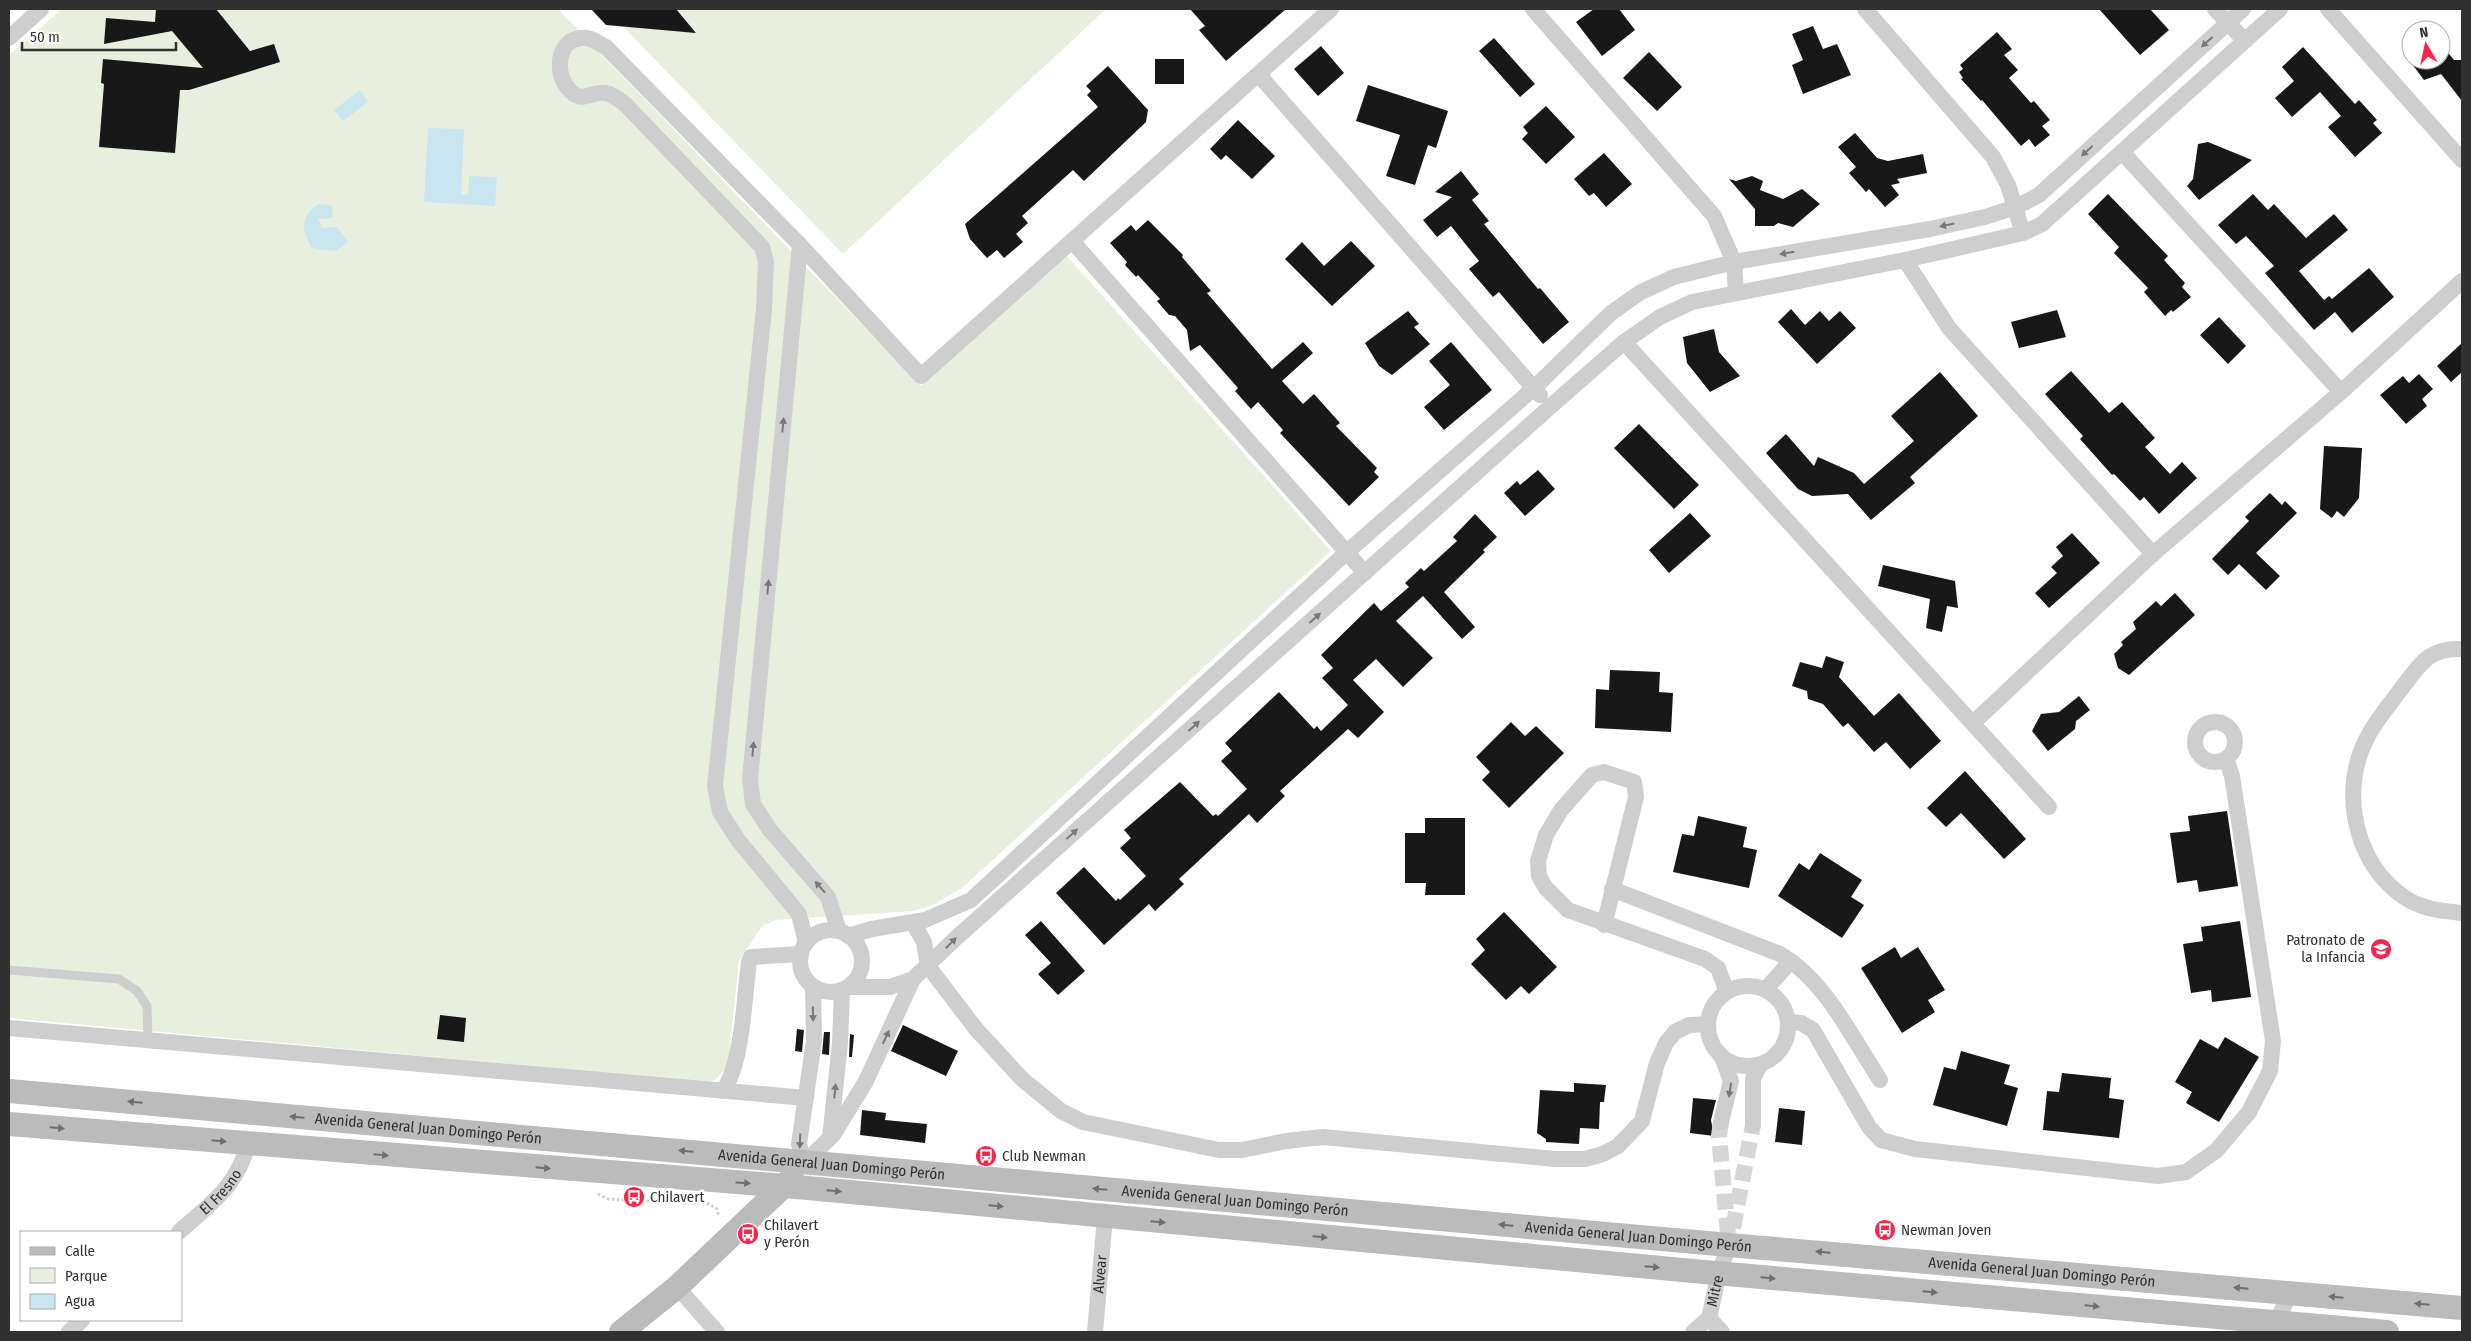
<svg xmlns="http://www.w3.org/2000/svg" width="2471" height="1341" viewBox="0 0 2471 1341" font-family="'Fira Sans Condensed',sans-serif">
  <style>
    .green { fill: #e9efdf }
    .water { fill: #c9e6f0 }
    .building { fill: #181818 }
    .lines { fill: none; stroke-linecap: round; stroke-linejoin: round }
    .street-tunnel { stroke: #d6d6d6; stroke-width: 16; stroke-dasharray: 16 8; stroke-linecap: butt }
    .path { stroke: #cecece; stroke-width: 3; stroke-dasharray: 2.5 2.5; stroke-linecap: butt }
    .lane { stroke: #cecece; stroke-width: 9 }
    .street { stroke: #cecece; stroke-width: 16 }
    .secondary { stroke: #bbb; stroke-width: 24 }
    .oneway { fill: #787878 }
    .oneway2 { fill: #6f6f6f }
    .labels { text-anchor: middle; stroke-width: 5; stroke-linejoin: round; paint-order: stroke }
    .poi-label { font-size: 15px; fill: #313131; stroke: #fff; text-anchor: start }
    .street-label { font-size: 15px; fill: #313131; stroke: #fff }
  </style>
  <rect width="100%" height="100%" fill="#fff"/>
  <!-- green -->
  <path class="green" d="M62 9H558L921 386 1066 255 1331 551 962 888 935 904 914 911 776 920 762 926 739 961 728 1066 715 1080 705 1082 9 1018V55Z
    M606 9H1106L843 254Z"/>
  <!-- water -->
  <path class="water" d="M360 90 368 102 343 121 334 110Z
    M428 128 464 129 461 195H468L469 176 497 177 495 206 424 202Z
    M318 204 332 205 333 218 318 219 322 228 337 227 348 242 336 251 312 248C301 230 300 217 318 204Z"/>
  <!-- building -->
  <path class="building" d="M156 9H216L250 51 274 44 280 62 189 90H180L175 153 99 147 104 84 101 83 103 59 203 68 172 31 104 44 106 18 155 22Z
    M591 9H676L696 33 606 25Z
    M1190 9H1286L1226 61 1199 30 1205 26Z
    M1594 9H1619L1635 30 1602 56 1576 22Z
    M2099 9H2150L2169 30 2140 55Z
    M1813 26 1823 49 1837 44 1851 75 1803 94 1792 65 1803 60 1792 34Z
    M1997 32 2012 49 2004 55 2018 70 2009 78 2031 103 2034 101 2050 120 2042 126 2050 135 2035 147 2029 139 2021 146 1982 100 1981 101 1961 79 1963 78 1959 72 1963 69 1960 65Z
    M1494 38 1535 84 1520 97 1479 51Z
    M2441 44 2454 60H2462V101L2441 74 2424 80 2409 60H2441Z
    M1321 46 1344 73 1318 96 1294 69Z
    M2303 47 2355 104 2359 100 2377 120 2373 123 2382 133 2355 157 2328 127 2341 116 2320 92 2292 117 2275 98 2294 81 2282 67Z
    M1649 52 1682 87 1657 111 1623 78Z
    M1155 59H1184V84H1155Z
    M1108 66 1148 110 1146 122 1084 181 1073 170 1022 216 1028 223 1016 234 1023 242 1004 258 997 250 987 258 970 239 965 224 1098 107 1087 95 1091 91 1086 86Z
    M1368 85 1448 111 1436 148 1428 145 1415 185 1386 176 1400 135 1356 121Z
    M1546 106 1575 137 1546 164 1522 139 1528 133 1523 127Z
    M1238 120 1275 156 1252 179 1226 155 1221 160 1210 149Z
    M1855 133 1877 158 1888 161 1923 154 1927 173 1897 179 1900 183 1891 185 1899 195 1885 207 1869 189 1866 192 1849 173 1856 167 1838 147Z
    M2208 142 2252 160 2199 200 2187 186 2193 179 2198 144Z
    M1604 153 1632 184 1606 207 1594 193 1589 196 1574 179Z
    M1461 171 1479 194 1472 200 1489 221 1484 224 1538 289 1540 288 1569 322 1543 344 1499 292 1493 297 1469 269 1479 261 1451 226 1437 237 1423 220 1452 197 1435 192Z
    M1752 176 1763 181 1760 190 1783 199 1802 189 1820 204 1793 227 1778 223 1774 226H1755V209L1729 179 1736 181Z
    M2108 194 2168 256 2164 260 2185 283 2182 287 2191 297 2173 312 2171 310 2165 316 2144 292 2148 288 2114 253 2119 247 2088 214Z
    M2253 194 2268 210 2274 204 2306 238 2334 214 2348 230 2299 271 2324 300 2329 296 2332 299 2369 268 2394 297 2352 333 2335 312 2314 330 2265 273 2274 266 2246 236 2236 244 2218 225Z
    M1148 220 1183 255 1182 257 1211 291 1207 293 1272 369 1303 342 1313 353 1282 381 1303 404 1314 394 1340 423 1336 426 1377 468 1374 472 1379 477 1349 506 1280 433 1283 430 1258 402 1251 409 1235 391 1238 388 1200 345 1190 351 1187 330 1175 316 1169 315 1157 301 1160 299 1138 275 1136 277 1125 265 1127 262 1110 243 1131 225 1136 231Z
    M1351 241 1375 266 1332 306 1285 259 1302 242 1324 266Z
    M1791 309 1805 325 1820 311 1829 321 1840 311 1856 328 1817 364 1778 322Z
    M2057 310 2066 337 2019 348 2011 322Z
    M1408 311 1419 324 1414 327 1430 344 1392 375 1379 366 1365 343Z
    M2219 317 2246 346 2228 364 2200 335Z
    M1714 329 1719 352 1740 376 1710 392 1687 363 1683 337Z
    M1451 342 1492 390 1444 430 1424 407 1450 385 1429 361Z
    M2462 343V372L2451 382 2437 366Z
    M2071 371 2109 413 2122 402 2155 438 2145 447 2170 474 2182 462 2197 478 2159 514 2144 497 2140 501 2114 474 2112 475 2080 439 2083 436 2045 394Z
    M1940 372 1978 416 1910 477 1915 483 1871 520 1848 494 1812 496 1798 489 1766 453 1786 434 1814 466 1818 457 1854 473 1864 484 1914 441 1891 416Z
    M2419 374 2433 389 2422 399 2427 406 2406 424 2380 395 2403 376 2409 383Z
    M1639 424 1699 485 1674 509 1614 448Z
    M2324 446 2362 448 2359 498 2344 517 2337 511 2332 518 2320 509Z
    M1538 470 1555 489 1525 516 1504 493 1517 481 1520 485Z
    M2270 493 2282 505 2285 501 2297 513 2256 553 2280 576 2266 590 2239 564 2228 575 2212 559 2249 521 2245 517Z
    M1690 513 1711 536 1669 573 1649 550Z
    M1475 514 1497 537 1483 550 1485 552 1444 592 1475 627 1462 639 1423 596 1396 621 1433 658 1403 687 1376 659 1353 680 1384 712 1358 738 1348 729 1280 791 1285 796 1257 823 1249 814 1179 879 1184 884 1155 911 1149 904 1104 945 1056 893 1084 867 1116 901 1118 898 1120 900 1146 876 1120 848 1131 838 1124 830 1180 782 1213 816 1216 814 1218 816 1247 789 1221 761 1232 751 1225 743 1279 692 1314 729 1317 726 1321 731 1348 705 1322 678 1333 668 1321 655 1374 603 1381 611 1409 587 1405 583 1421 568 1424 571 1457 541 1453 537Z
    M2072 533 2100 563 2049 608 2035 593 2057 573 2051 567 2063 556 2056 547Z
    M1883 565 1955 581 1958 608 1947 606 1942 632 1926 628 1930 599 1878 586Z
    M2175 593 2195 615 2129 675 2118 668 2114 654 2123 645 2121 642 2136 629 2133 622 2156 601 2161 606Z
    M1826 656 1844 662 1839 677 1874 716 1899 693 1941 741 1910 769 1886 742 1874 752 1848 723 1843 727 1823 704 1808 699 1807 691 1792 686 1800 662 1822 668Z
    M1610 670 1660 672 1659 692 1673 693 1671 732 1595 728 1596 689 1609 690Z
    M2079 696 2090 710 2076 721 2075 729 2048 751 2032 731 2041 714 2059 712Z
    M1511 722 1525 736 1536 726 1564 753 1509 808 1482 780 1490 772 1476 757Z
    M1965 771 2026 839 2004 859 1961 813 1946 827 1927 808Z
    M2227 811 2238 886 2199 892 2197 880 2177 883 2170 833 2190 831 2188 816Z
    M1698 816 1747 827 1743 847 1757 850 1749 888 1673 872 1682 834 1694 836Z
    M1425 818H1465V895H1425L1426 883H1405V833H1425Z
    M1820 853 1862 880 1851 897 1864 905 1842 938 1778 896 1799 863 1809 870Z
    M1504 912 1557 967 1529 994 1521 986 1506 1000 1471 964 1485 950 1476 939Z
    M1041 921 1085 971 1058 995 1038 974 1051 963 1025 935Z
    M2240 921 2251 997 2212 1002 2211 990 2191 993 2183 944 2203 941 2201 927Z
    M1895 947 1901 958 1918 947 1945 990 1928 1000 1935 1012 1902 1033 1861 968Z
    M440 1015 466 1018 464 1042 437 1039Z
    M903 1025 958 1051 946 1076 891 1051Z
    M797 1029 804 1030 802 1052 795 1051Z
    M824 1032H830L829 1055 822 1054Z
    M850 1034 854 1035 852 1057H849Z
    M2225 1037 2259 1057 2219 1122 2186 1103 2192 1092 2175 1082 2200 1039 2218 1049Z
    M1961 1051 2010 1065 2004 1084 2018 1088 2007 1126 1933 1105 1944 1067 1956 1070Z
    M2062 1073 2111 1078 2109 1098 2124 1100 2119 1138 2043 1130 2047 1091 2059 1092Z
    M1574 1083 1606 1085 1604 1102H1600L1599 1129 1580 1128 1579 1144 1546 1142V1139L1537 1133 1540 1090 1574 1092Z
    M1693 1098 1716 1100 1711 1120 1714 1136 1690 1133Z
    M1779 1108 1805 1111 1802 1145 1775 1142Z
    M862 1110 886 1113 885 1120 927 1124 925 1143 860 1135Z"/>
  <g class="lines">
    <!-- street-tunnel -->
    <path class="street-tunnel" d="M1721 1122 1719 1136 1729 1245
      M1733 1228 1753 1125"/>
    <!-- path -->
    <path class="path" d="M598 1194 608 1199 709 1204 717 1209 719 1217"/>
    <!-- lane -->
    <path class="lane" d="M9 970 119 979 137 991 147 1006 148 1040"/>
    <!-- street -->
    <g class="street">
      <path d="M1533 9 1714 216 1734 262 1736 293"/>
      <path d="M1865 9 1993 157 2008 185 2023 233"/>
      <path d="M2215 9 2245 41"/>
      <path d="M2328 9 2462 160"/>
      <path d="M9 38 41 9"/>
      <path d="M1259 75 1540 395"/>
      <path d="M2122 152 2341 392"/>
      <path d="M1072 241 1365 573"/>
      <path d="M800 245 921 376 1331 9"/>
      <path d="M1905 260 1949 328 2153 554"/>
      <path d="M1624 342 2049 807"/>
      <path d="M2462 649C2426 647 2418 668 2398 693 2383 713 2368 731 2360 754 2343 805 2359 866 2404 897 2421 909 2442 911 2462 913"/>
      <circle cx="2215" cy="742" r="20"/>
      <path d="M1973 723 2153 554 2341 392 2462 281"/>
      <path d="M1612 889 1780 954C1826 981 1851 1036 1880 1080"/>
      <path d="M913 923 924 942 928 966 976 1029 1022 1079 1061 1111 1083 1122 1219 1150H1242L1286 1141 1323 1137 1555 1159H1585L1603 1154 1618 1146 1642 1121 1657 1063 1666 1043 1675 1032 1689 1025 1708 1024"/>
      <path d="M1604 925 1636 797 1634 782 1604 772 1592 775 1561 810 1546 835 1538 861 1539 876 1546 888 1568 910 1705 959 1718 968 1727 992"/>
      <circle cx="831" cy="961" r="31"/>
      <path d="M848 936 872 929 925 920 971 900 1347 552 1534 388 1611 313 1641 292 1674 277 1734 262 1930 229 1985 217 2016 207 2039 195 2243 9"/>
      <path d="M806 943 799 914 738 840 720 812 715 786 764 309 766 262 762 247 625 104C618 99 613 94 605 93 588 91 582 106 567 87 555 72 557 40 581 38 590 36 598 43 606 47L800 245 750 779 753 804 770 830 828 897 839 931"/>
      <circle cx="1748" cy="1026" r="40"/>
      <path d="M813 987 814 1041 799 1144 804 1163 830 1138 840 1043 842 990"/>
      <path d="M849 987H890L913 979 955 939 1551 406 1624 342 1660 317 1692 302 1905 260 2023 233 2042 224 2280 9"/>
      <path d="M1765 990 1791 961"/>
      <path d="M1788 1022 1801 1023 1813 1030 1869 1127 1881 1140 1915 1149 2158 1176 2186 1172 2216 1151 2249 1112 2270 1071 2273 1041 2232 776 2226 759"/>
      <path d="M9 1028 806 1098"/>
      <path d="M723 1091C743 1062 744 998 749 962L751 957 801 954"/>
      <path d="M1721 1122 1731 1081 1722 1057"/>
      <path d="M1753 1125V1079L1760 1064"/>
      <path d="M833 1135 866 1081 913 979"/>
      <path id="s1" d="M179 1232C211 1203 237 1187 248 1144"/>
      <path d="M677 1287 717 1332"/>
      <path d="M1709 1318 1722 1332"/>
      <path d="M2269 1329 2276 1323 2290 1293"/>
      <path d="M69 1332 82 1320"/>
      <path id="s2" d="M1095 1332 1105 1217"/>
      <path id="s3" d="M1693 1332 1709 1318 1719 1273 1729 1245"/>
    </g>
    <!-- secondary -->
    <g class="secondary">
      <path id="s4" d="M9 1091 1729 1245 2462 1308"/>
      <path d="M9 1124 786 1186 1693 1271 2387 1332"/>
      <path d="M621 1332 677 1287 792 1178"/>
    </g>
  </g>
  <!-- one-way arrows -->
  <defs><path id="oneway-solid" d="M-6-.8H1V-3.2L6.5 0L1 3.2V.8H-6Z" transform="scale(1.25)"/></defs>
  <g class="oneway">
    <use href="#oneway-solid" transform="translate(2207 42) rotate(138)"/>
    <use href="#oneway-solid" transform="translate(2087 151) rotate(138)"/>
    <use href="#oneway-solid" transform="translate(1947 225) rotate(168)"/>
    <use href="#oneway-solid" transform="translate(1787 253) rotate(170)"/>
    <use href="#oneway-solid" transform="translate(783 425) rotate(-85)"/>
    <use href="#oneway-solid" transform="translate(768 587) rotate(-85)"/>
    <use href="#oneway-solid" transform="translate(1315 618) rotate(-42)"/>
    <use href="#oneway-solid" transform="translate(1194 726) rotate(-42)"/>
    <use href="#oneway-solid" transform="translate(753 749) rotate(-85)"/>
    <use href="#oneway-solid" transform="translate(1072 834) rotate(-42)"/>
    <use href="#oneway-solid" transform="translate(820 887) rotate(-131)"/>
    <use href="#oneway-solid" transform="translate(951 943) rotate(-45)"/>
    <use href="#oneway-solid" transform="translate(813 1014) rotate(89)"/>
    <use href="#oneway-solid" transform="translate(886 1037) rotate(-65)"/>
    <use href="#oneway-solid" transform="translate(1730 1090) rotate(99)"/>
    <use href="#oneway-solid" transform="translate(835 1091) rotate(-84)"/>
    <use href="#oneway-solid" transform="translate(800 1141) rotate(92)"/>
  </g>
  <g class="oneway2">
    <use href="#oneway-solid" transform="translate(135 1102) rotate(-175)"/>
    <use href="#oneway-solid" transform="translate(297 1117) rotate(-175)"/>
    <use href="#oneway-solid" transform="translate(57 1128) rotate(5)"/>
    <use href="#oneway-solid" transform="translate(219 1141) rotate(5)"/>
    <use href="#oneway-solid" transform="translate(686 1151) rotate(-175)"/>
    <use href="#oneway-solid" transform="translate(381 1155) rotate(5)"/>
    <use href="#oneway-solid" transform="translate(543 1168) rotate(5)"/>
    <use href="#oneway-solid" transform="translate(743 1183) rotate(4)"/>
    <use href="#oneway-solid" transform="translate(1100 1189) rotate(-175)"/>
    <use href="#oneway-solid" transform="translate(834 1191) rotate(5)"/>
    <use href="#oneway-solid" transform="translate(996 1206) rotate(5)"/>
    <use href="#oneway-solid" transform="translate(1158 1222) rotate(5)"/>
    <use href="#oneway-solid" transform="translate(1506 1225) rotate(-175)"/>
    <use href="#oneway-solid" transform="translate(1320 1237) rotate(5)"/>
    <use href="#oneway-solid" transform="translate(1823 1252) rotate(-175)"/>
    <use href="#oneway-solid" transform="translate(1652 1267) rotate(5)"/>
    <use href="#oneway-solid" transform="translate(1768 1278) rotate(5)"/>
    <use href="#oneway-solid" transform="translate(2241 1288) rotate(-175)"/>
    <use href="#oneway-solid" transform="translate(1930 1292) rotate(5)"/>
    <use href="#oneway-solid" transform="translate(2336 1297) rotate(-175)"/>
    <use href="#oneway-solid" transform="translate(2422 1304) rotate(-175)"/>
    <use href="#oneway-solid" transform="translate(2092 1306) rotate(5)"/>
  </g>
  <!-- icons -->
  <defs>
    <g id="school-disc" transform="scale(1.125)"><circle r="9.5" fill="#f7254c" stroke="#fff"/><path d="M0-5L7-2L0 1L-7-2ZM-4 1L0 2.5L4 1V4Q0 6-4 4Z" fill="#fff"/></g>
    <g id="bus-disc" transform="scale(1.125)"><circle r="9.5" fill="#f7254c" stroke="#fff"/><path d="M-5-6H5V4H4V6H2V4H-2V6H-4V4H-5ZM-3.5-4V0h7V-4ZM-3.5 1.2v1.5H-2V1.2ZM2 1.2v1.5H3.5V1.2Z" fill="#fff"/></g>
  </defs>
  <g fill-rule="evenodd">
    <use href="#school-disc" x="2381" y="949"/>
    <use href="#bus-disc" x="986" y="1156"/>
    <use href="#bus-disc" x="634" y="1197"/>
    <use href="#bus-disc" x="1885" y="1230"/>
    <use href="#bus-disc" x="748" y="1234"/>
  </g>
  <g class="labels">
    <!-- poi labels -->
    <g class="poi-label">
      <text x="2365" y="945" text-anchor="end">Patronato de<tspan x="2365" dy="17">la Infancia</tspan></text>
      <text x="1002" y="1161">Club Newman</text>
      <text x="650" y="1202">Chilavert</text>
      <text x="764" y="1230">Chilavert<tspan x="764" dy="17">y Perón</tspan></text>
      <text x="1901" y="1235">Newman Joven</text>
    </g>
    <!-- street labels -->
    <g class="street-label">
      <text dy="5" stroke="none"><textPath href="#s4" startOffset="421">Avenida General Juan Domingo Perón</textPath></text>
      <text dy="5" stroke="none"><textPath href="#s4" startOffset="826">Avenida General Juan Domingo Perón</textPath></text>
      <text dy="5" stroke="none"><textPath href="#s1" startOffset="58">El Fresno</textPath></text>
      <text dy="5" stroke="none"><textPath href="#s4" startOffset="1231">Avenida General Juan Domingo Perón</textPath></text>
      <text dy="5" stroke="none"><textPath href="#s4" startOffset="1636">Avenida General Juan Domingo Perón</textPath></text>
      <text dy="5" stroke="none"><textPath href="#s4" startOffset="2041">Avenida General Juan Domingo Perón</textPath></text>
      <text dy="5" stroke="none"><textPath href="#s2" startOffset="58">Alvear</textPath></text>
      <text dy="5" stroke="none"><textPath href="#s3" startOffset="49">Mitre</textPath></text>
    </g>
  </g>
  <!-- border -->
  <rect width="2471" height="1341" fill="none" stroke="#313131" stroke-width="20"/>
  <!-- legend -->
  <rect x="20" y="1231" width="162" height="90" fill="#ffffff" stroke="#adadad"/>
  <rect x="30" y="1247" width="25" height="8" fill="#bbbbbb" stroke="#adadad"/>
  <text x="65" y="1256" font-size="15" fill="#313131">Calle</text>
  <rect x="30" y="1268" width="25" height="15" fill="#e9efdf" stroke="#adadad"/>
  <text x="65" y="1281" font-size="15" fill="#313131">Parque</text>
  <rect x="30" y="1294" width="25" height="15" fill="#c9e6f0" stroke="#adadad"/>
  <text x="65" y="1306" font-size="15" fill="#313131">Agua</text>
  <!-- north arrow -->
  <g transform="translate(2426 45) rotate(351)"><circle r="24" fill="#ffffff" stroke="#adadad"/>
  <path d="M0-4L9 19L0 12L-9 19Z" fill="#f7254c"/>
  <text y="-8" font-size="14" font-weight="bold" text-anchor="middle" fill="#313131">N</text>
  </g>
  <!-- scale -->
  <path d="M22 42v8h154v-8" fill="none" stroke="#313131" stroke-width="2.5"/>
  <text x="30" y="42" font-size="15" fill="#313131" stroke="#ffffff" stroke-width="4" paint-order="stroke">50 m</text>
</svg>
